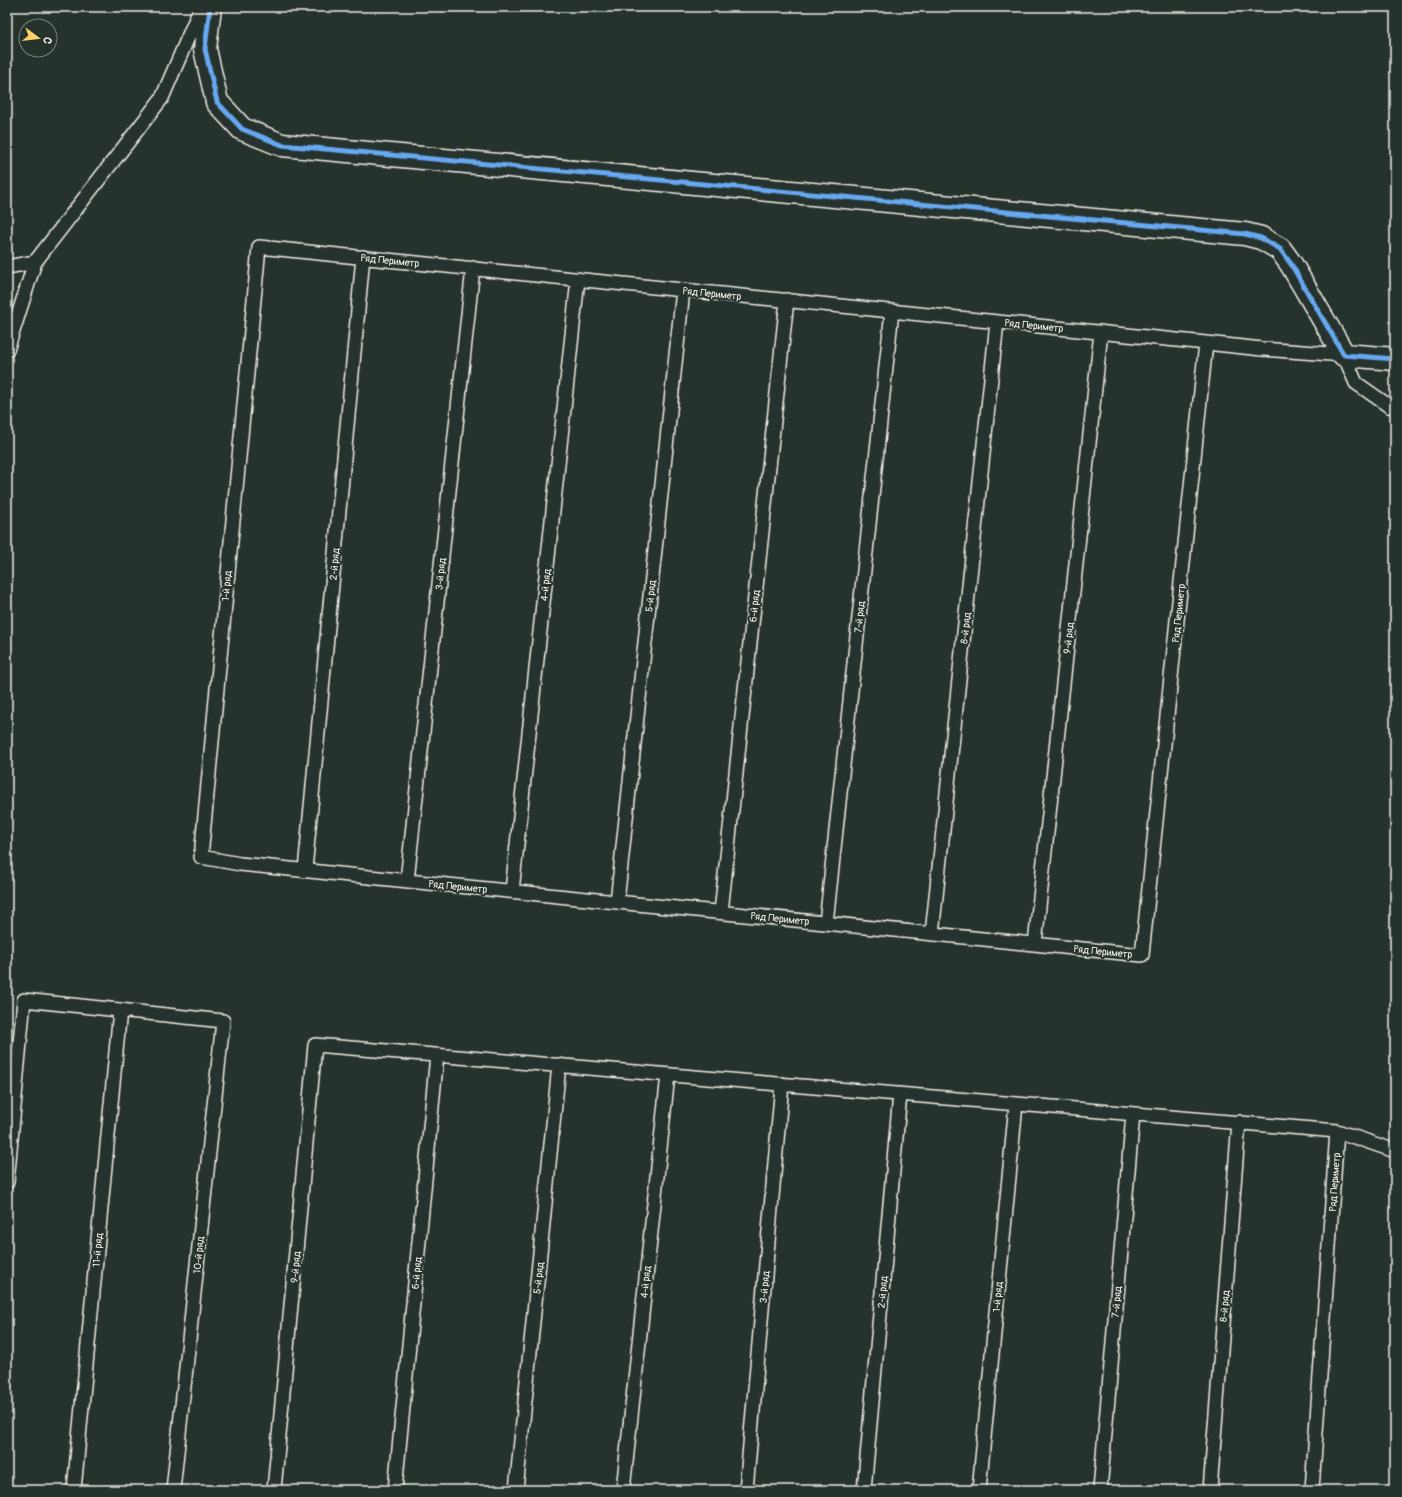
<svg xmlns="http://www.w3.org/2000/svg" width="1402" height="1497" viewBox="0 0 1402 1497" font-family="Pangolin,sans-serif">
  <style>
    .lines { fill: none; stroke-linecap: round; stroke-linejoin: round }
    .service-casing { stroke: #f4f1e8; stroke-width: 16 }
    .minor-casing { stroke: #f4f1e8; stroke-width: 25 }
    .service { stroke: #26332d; stroke-width: 13 }
    .minor { stroke: #26332d; stroke-width: 22 }
    .cycleway-casing { stroke: #26332d; stroke-width: 8 }
    .cycleway { stroke: #66a8f1; stroke-width: 5 }
    .labels { text-anchor: middle; stroke-width: 4; stroke-linejoin: round; paint-order: stroke }
    .street-label { font-size: 10px; fill: #f4f1e8; stroke: #26332d }
  </style>
  <rect width="100%" height="100%" fill="#26332d"/>
  <filter id="ink" filterUnits="userSpaceOnUse"><feTurbulence type="fractalNoise" baseFrequency=".025" numOctaves="2"/><feDisplacementMap in="SourceGraphic" scale="8" xChannelSelector="R" yChannelSelector="G"/><feConvolveMatrix kernelMatrix="1 2 1 2 8 2 1 2 1" color-interpolation-filters="sRGB"/></filter>
  <g filter="url(#ink)">
    <g class="lines">
      <!-- service casing -->
      <g class="service-casing">
        <path id="service" d="M7 267 35 262 162 98 201 7
          M1206 343 1142 955 240 864 201 857 259 247 1206 343 1262 349 1344 355 1356 383 1389 406 1395 407
          M7 350 35 262
          M305 870 363 257
          M407 881 473 268
          M512 891 578 279
          M617 902 683 290
          M721 912 787 300
          M826 923 892 311
          M932 934 997 322
          M1035 944 1101 332
          M7 1182 24 1000 223 1021 173 1490
          M74 1490 120 1010
          M274 1490 315 1045 1337 1131 1395 1151
          M395 1490 437 1055
          M516 1490 559 1065
          M623 1490 668 1075
          M746 1490 782 1084
          M864 1490 900 1094
          M979 1490 1016 1104
          M1100 1490 1133 1114
          M1210 1490 1239 1122
          M1312 1490 1337 1131"/>
      </g>
      <!-- minor casing -->
      <g class="minor-casing">
        <path id="minor" d="M210 7 205 49 217 102 242 129 282 145 1245 234 1261 238 1280 249 1291 264 1344 355 1395 359"/>
      </g>
      <!-- service -->
      <use href="#service" class="service"/>
      <!-- minor -->
      <use href="#minor" class="minor"/>
      <!-- cycleway casing -->
      <g class="cycleway-casing">
        <path id="cycleway" d="M210 7 205 49 217 102 242 129 282 145 1245 234 1261 238 1280 249 1291 264 1344 355 1395 359"/>
      </g>
      <!-- cycleway -->
      <use href="#cycleway" class="cycleway"/>
    </g>
  </g>
  <g class="labels">
    <!-- street labels -->
    <g class="street-label">
      <text transform="translate(390 260) rotate(6)" y="4">Ряд Периметр</text>
      <text transform="translate(712 293) rotate(6)" y="4">Ряд Периметр</text>
      <text transform="translate(1034 325) rotate(6)" y="4">Ряд Периметр</text>
      <text transform="translate(334 564) rotate(-85)" y="4">2-й ряд</text>
      <text transform="translate(440 574) rotate(-84)" y="4">3-й ряд</text>
      <text transform="translate(545 585) rotate(-84)" y="4">4-й ряд</text>
      <text transform="translate(226 586) rotate(-85)" y="4">1-й ряд</text>
      <text transform="translate(650 596) rotate(-84)" y="4">5-й ряд</text>
      <text transform="translate(754 606) rotate(-84)" y="4">6-й ряд</text>
      <text transform="translate(1178 613) rotate(-84)" y="4">Ряд Периметр</text>
      <text transform="translate(859 617) rotate(-84)" y="4">7-й ряд</text>
      <text transform="translate(965 628) rotate(-84)" y="4">8-й ряд</text>
      <text transform="translate(1068 638) rotate(-84)" y="4">9-й ряд</text>
      <text transform="translate(458 886) rotate(6)" y="4">Ряд Периметр</text>
      <text transform="translate(780 918) rotate(6)" y="4">Ряд Периметр</text>
      <text transform="translate(1103 951) rotate(6)" y="4">Ряд Периметр</text>
      <text transform="translate(1334 1182) rotate(-86)" y="4">Ряд Периметр</text>
      <text transform="translate(97 1250) rotate(-85)" y="4">11-й ряд</text>
      <text transform="translate(198 1255) rotate(-84)" y="4">10-й ряд</text>
      <text transform="translate(295 1267) rotate(-85)" y="4">9-й ряд</text>
      <text transform="translate(416 1273) rotate(-85)" y="4">6-й ряд</text>
      <text transform="translate(538 1278) rotate(-84)" y="4">5-й ряд</text>
      <text transform="translate(645 1282) rotate(-84)" y="4">4-й ряд</text>
      <text transform="translate(764 1287) rotate(-85)" y="4">3-й ряд</text>
      <text transform="translate(882 1292) rotate(-85)" y="4">2-й ряд</text>
      <text transform="translate(997 1297) rotate(-85)" y="4">1-й ряд</text>
      <text transform="translate(1116 1302) rotate(-85)" y="4">7-й ряд</text>
      <text transform="translate(1224 1306) rotate(-85)" y="4">8-й ряд</text>
    </g>
  </g>
  <!-- margin -->
  <rect width="1402" height="1497" fill="none" stroke="#26332d" stroke-width="24"/>
  <rect x="12" y="12" width="1378" height="1473" fill="none" stroke="#f4f1e8" stroke-width="1.5" filter="url(#ink)"/>
  <!-- north arrow -->
  <g transform="translate(38 38) rotate(105)"><circle r="19" fill="#26332d" stroke="#787f78"/>
  <path d="M0-3L7 15L0 10L-7 15Z" fill="#ffd166"/>
  <text y="-6" font-size="11" font-weight="bold" text-anchor="middle" fill="#f4f1e8">С</text>
  </g>
</svg>
